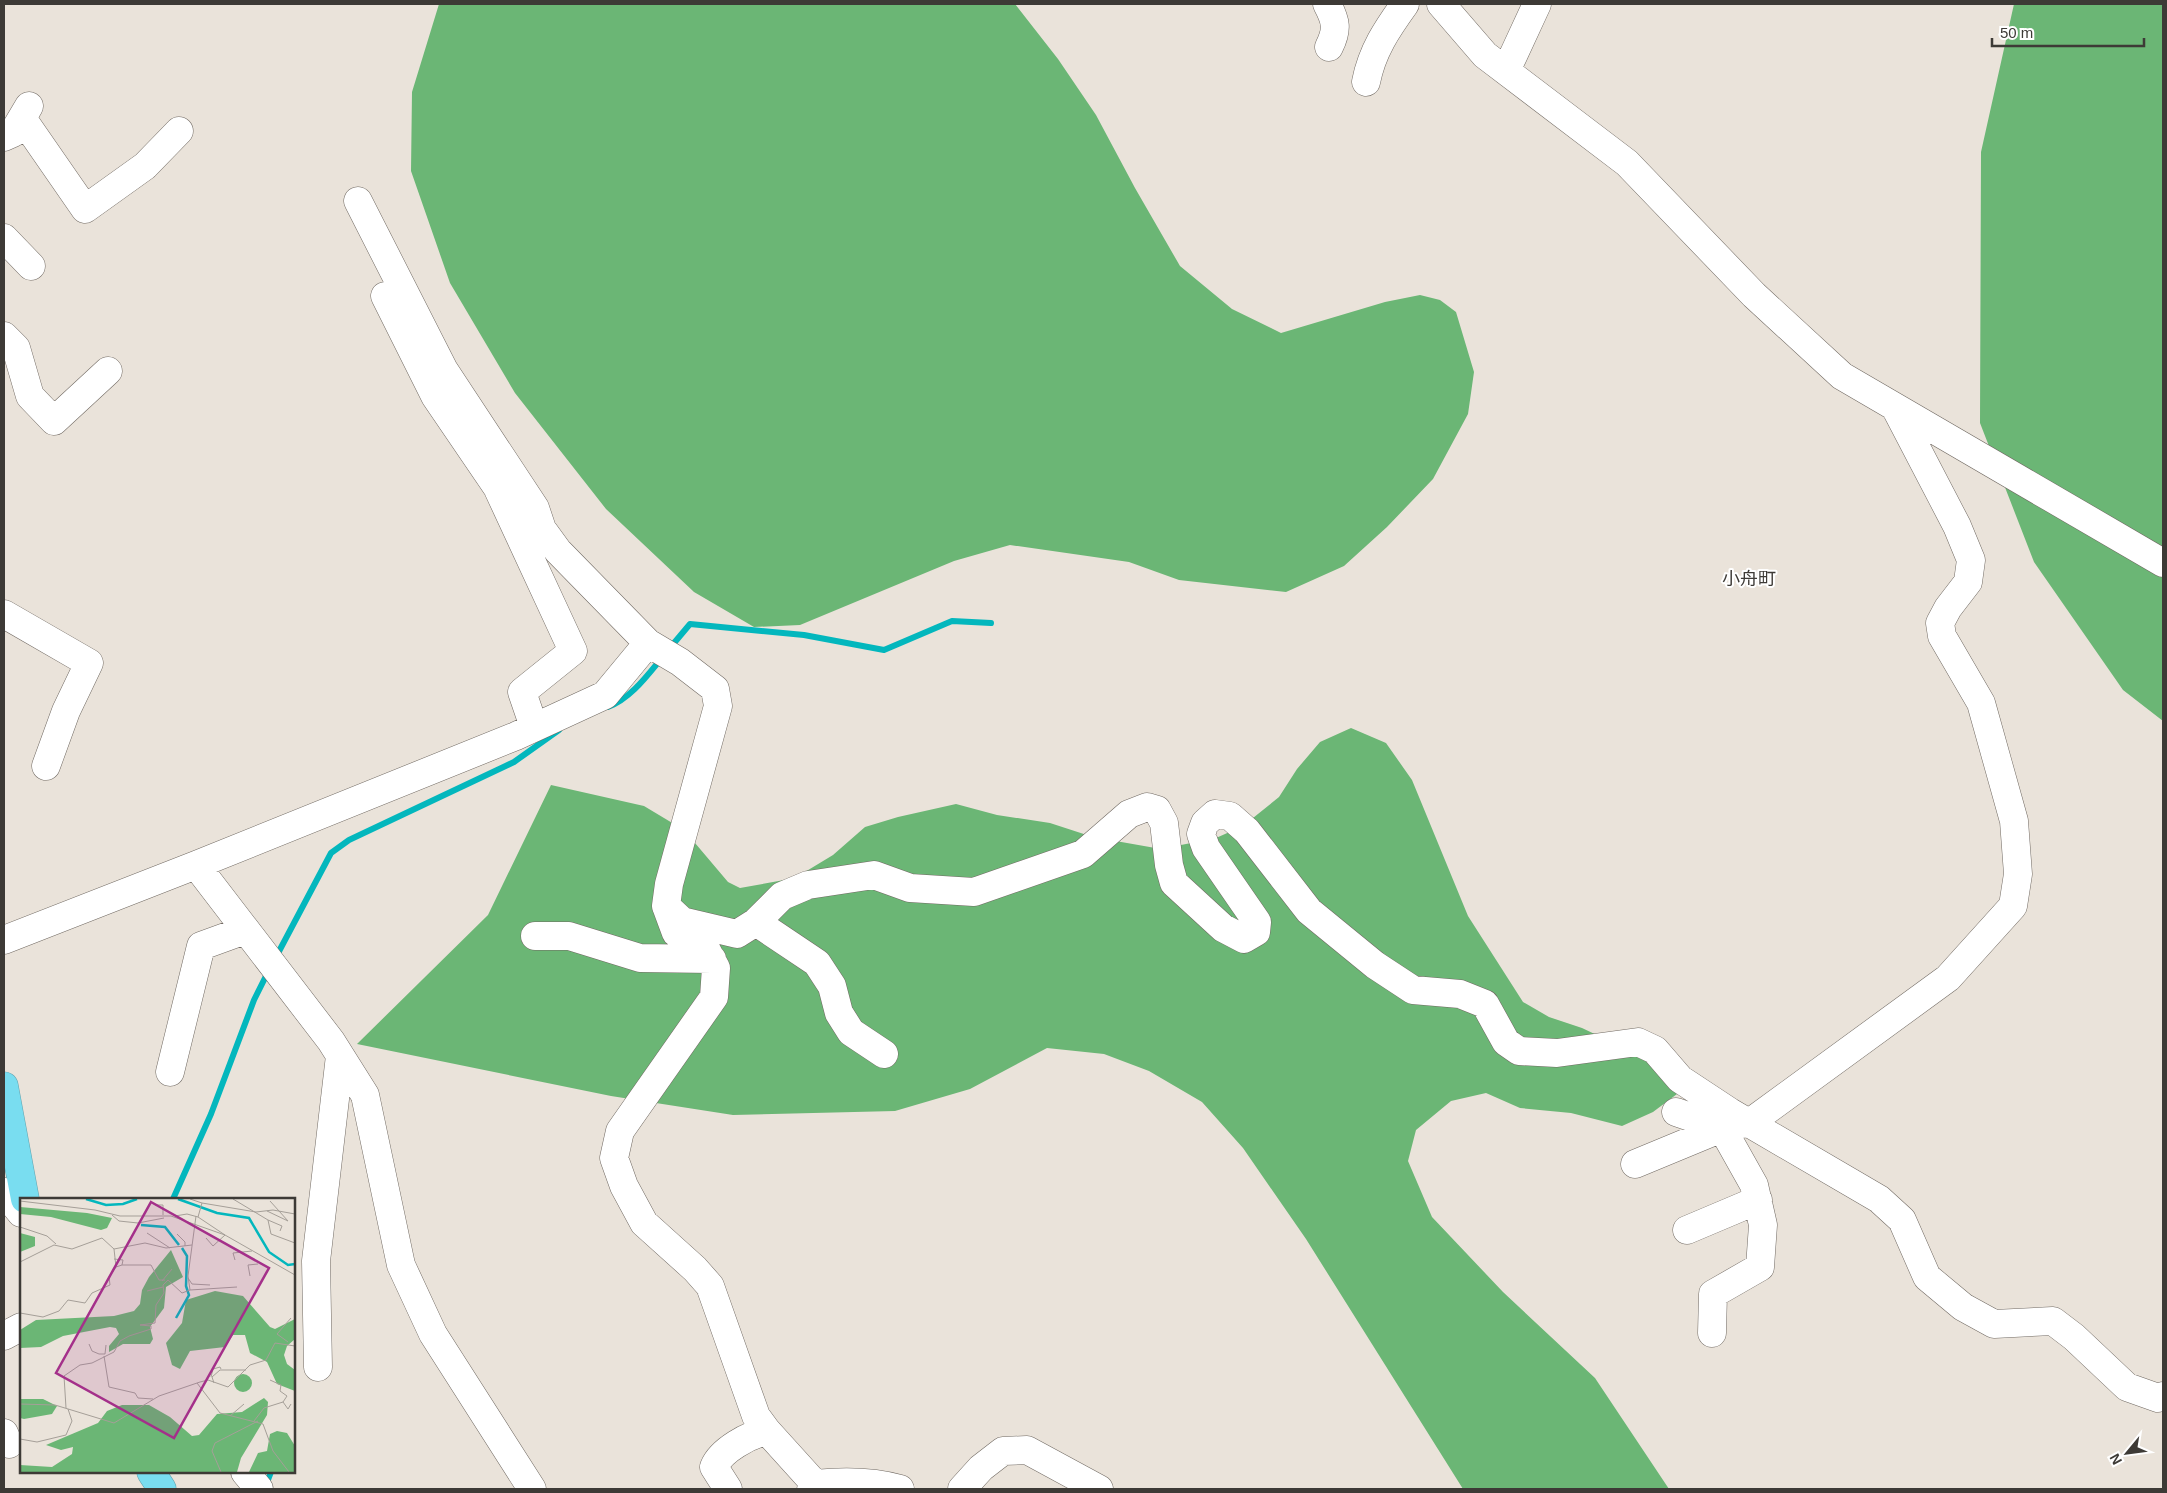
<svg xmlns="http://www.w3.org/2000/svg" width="2167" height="1493" viewBox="0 0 2167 1493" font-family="Arial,'Noto Sans JP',sans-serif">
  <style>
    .forest { fill: #6bb675 }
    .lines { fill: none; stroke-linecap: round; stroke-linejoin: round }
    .stream { stroke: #03b7bd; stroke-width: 6 }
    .minor-casing { stroke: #716a63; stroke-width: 29 }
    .highway-casing { stroke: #64a4af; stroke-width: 29 }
    .minor { stroke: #fff; stroke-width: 28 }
    .highway { stroke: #79ddf0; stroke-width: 28 }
    .labels { text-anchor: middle; stroke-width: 4; stroke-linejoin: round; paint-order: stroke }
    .quarter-label { font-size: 18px; fill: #3d3a36; stroke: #fff }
    .inset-river { fill: none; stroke: #03b7bd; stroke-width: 2.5 }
    .inset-road { fill: none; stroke: #a59f98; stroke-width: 1 }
    .view { fill: #a4308a; fill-opacity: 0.15; stroke: #a4308a; stroke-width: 2.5 }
    .inset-edge { fill: none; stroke: #3d3a36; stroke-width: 2.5 }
  </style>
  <rect width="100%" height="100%" fill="#eae3da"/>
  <!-- forest -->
  <path class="forest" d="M439 4H1015L1058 59 1096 115 1135 188 1180 266 1232 309 1281 333 1385 302 1420 295 1440 300 1456 312 1474 372 1468 414 1433 479 1387 527 1344 566 1286 592 1179 580 1129 562 1010 545 954 561 800 625 754 627 694 592 606 509 515 393 450 283 411 171 412 92Z
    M2014 4H2163V721L2123 690 2034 562 1980 423 1981 152Z
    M1351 728 1386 743 1412 780 1468 916 1523 1002 1549 1017 1582 1028 1660 1065 1677 1094 1653 1112 1622 1126 1571 1113 1520 1108 1486 1093 1451 1101 1416 1130 1408 1161 1432 1217 1503 1292 1595 1378 1669 1489H1463L1306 1239 1243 1148 1202 1102 1149 1071 1104 1054 1047 1048 970 1089 895 1111 733 1115 611 1096 357 1044 488 915 551 785 644 806 684 830 728 882 740 888 795 878 833 855 865 827 898 817 956 804 997 815 1050 823 1093 837 1161 849 1216 838 1243 826 1279 797 1297 769 1320 742Z"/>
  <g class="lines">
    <!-- stream -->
    <path class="stream" d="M669 649 690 624 804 635 884 650 952 621 991 623
      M608 707C630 699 647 676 661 659
      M276 957 331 853 349 840 514 762 559 730
      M173 1199 211 1114 254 1000 269 970
      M266 1485 271 1472"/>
    <!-- minor casing -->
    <g class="minor-casing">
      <path id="minor" d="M1327 4C1336 21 1338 29 1329 47
        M1441 4 1485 55 1627 163 1754 295 1842 376 2163 563
        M1506 71 1537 4
        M1366 82C1372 51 1387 29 1405 4
        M22 118 85 209 145 166 179 131
        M4 137 13 133 29 106
        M358 201 444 370 535 508 542 529 558 551 648 643
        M4 238 31 266
        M385 296 435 396 497 487 573 651 522 692 534 727
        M4 336 16 348 30 396 54 421 108 371
        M4 614 89 663 66 711 46 766
        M196 865 331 1041 365 1095 401 1265 433 1334 532 1489
        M666 906 682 921 737 934 756 922 782 896 808 885 874 875 910 888 974 892 1083 854 1129 814 1147 807 1157 810 1164 823 1169 865 1174 883 1223 928 1244 939 1256 932 1257 922 1206 848 1201 834 1205 823 1215 814 1230 816 1247 831 1309 911 1375 965 1413 990 1460 994 1485 1004 1506 1042 1519 1051 1557 1053 1638 1042 1655 1050 1680 1079 1730 1112 1879 1199 1902 1220 1927 1277 1963 1307 1994 1324 2053 1321 2074 1337 2127 1387 2158 1398 2163 1396
        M756 922 817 963 832 986 839 1013 851 1032 884 1054
        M535 936H569L640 958 712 959
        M4 940 196 865 516 736 605 695 648 643 680 662 715 689 718 706 669 884 666 906 676 933 707 951 716 968 714 997 620 1131 614 1158 624 1186 644 1223 695 1269 710 1286 756 1416 767 1431
        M170 1072 201 946 245 930
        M1676 1112 1722 1128 1726 1120
        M1748 1124 1948 978 2013 906 2018 874 2014 821 1981 703 1942 636 1940 623 1948 608 1968 582 1971 560 1957 526 1895 407
        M1635 1164 1722 1128 1754 1185 1763 1225 1760 1267 1713 1294 1712 1333
        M4 1192 21 1213
        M1687 1230 1758 1200
        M4 1336 21 1327
        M318 1367 316 1261 340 1056
        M4 1433 9 1444
        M245 1472 259 1489
        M728 1489 714 1467C721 1450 749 1435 767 1431L815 1484
        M811 1489 815 1484C844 1481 872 1481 900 1489
        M962 1489 981 1468 1003 1451 1027 1450 1099 1489"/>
    </g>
    <!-- highway casing -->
    <g class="highway-casing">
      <path id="highway" d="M4 1086 25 1199
        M151 1472 162 1489"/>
    </g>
    <!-- minor -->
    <use href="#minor" class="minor"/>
    <!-- highway -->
    <use href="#highway" class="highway"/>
  </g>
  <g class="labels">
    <!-- quarter labels -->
    <g class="quarter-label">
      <text x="1749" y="585">小舟町</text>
    </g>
  </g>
  <!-- overview -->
  <g transform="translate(20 1198)">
    <rect width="275" height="275" fill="#eae3da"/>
    <path d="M0 9 67 15 92 20 87 30 81 32 31 19 0 16ZM0 35 15 39V48L0 54ZM151 52 163 79 146 89 144 110 130 129 133 141 130 146H103L89 154V148L99 136 96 130 90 129 43 138 21 149 0 150V132L16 122 94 118 114 113 120 106 122 92 129 79ZM195 93 223 98 250 129 255 131 275 121V141L267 148 264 157 267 166 275 172V193L257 186 247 164 230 155 225 137H213L205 149 170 153 160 171 152 167 146 145 162 125 166 102ZM214 185a9 9 0 1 1 18 0a9 9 0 1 1-18 0ZM244 200 248 204 247 217 221 260 217 274H0V267L32 269 52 256 53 249 41 252 26 247 78 225 87 213 102 207H129L150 219 172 238 179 237 197 216 222 214ZM0 201H23L37 208 32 216 4 221 0 220ZM257 233 267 235 275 248V274H229L238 255 247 253 250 236Z" fill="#6bb675"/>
    <path class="inset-river" d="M66 1 86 7 103 6 117 1M158 1 197 15 229 20 249 54 268 67 275 66M121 27 145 29 159 47M156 120 169 97 166 88 167 58 162 50"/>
    <path class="inset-road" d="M170 1 182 5 236 14 253 12 275 16M213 1 248 22 251 36 275 45M0 3 75 12 100 18H151L205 37 275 77M182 5 178 19 205 37 193 48 186 40M135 7H143V17M247 13 268 23 250 3M92 17 99 23 118 25 144 20M155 18 167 16 178 19M248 22 262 28 260 33M0 29 27 38 36 46M127 35 150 50M157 36 165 44V48M94 51 125 45 146 50 172 47M94 61 103 62 102 67 96 69M215 62 213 55 232 53M0 64 34 47 52 51 82 40 94 51 96 69 89 79 90 87 72 95 65 105 48 102 39 113 23 119 0 115M102 67H131L139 82H145M230 78 228 67 238 66M168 80 172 86 190 87M148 82 162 95 170 92 168 78 176 18M142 83 152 71M170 92 217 89M127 93 143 89M268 144 257 136 271 120M69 146 72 153 79 156H85L86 147M84 158 89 189 115 195 118 200 133 201M191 179 193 171 200 169 201 171M250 182 261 187 260 193 267 198 263 204M177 185 200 215 243 226 253 253 269 274M194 185 192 179 200 172H226M0 206 35 207 94 225 139 198 180 184 188 182 208 189 230 167 246 162 255 145 275 148M46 210 44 178 60 167 72 165 94 154 100 143 109 138 131 131V128L120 127 135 125 136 107 144 95 143 87 148 82M210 218 224 206M234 223 244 210 263 204 268 211 271 206M0 241 17 244 46 237 52 223 48 211M201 274 192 253 195 245 238 223"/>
    <path class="view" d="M131 4 249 70 154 240 36 175Z"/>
    <rect width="275" height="275" class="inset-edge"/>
  </g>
  <!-- border -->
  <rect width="2167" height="1493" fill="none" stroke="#3d3a36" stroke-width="10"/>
  <!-- north arrow -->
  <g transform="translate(2127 1453) rotate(241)" stroke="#ffffff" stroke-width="4" paint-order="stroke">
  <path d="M0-4L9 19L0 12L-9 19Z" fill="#3d3a36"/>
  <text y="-8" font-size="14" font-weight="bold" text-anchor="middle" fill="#3d3a36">N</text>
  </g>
  <!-- scale -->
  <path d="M1992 38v8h152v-8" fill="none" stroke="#3d3a36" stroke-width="2.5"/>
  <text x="2000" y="38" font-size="15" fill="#3d3a36" stroke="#ffffff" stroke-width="4" paint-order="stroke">50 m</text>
</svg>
